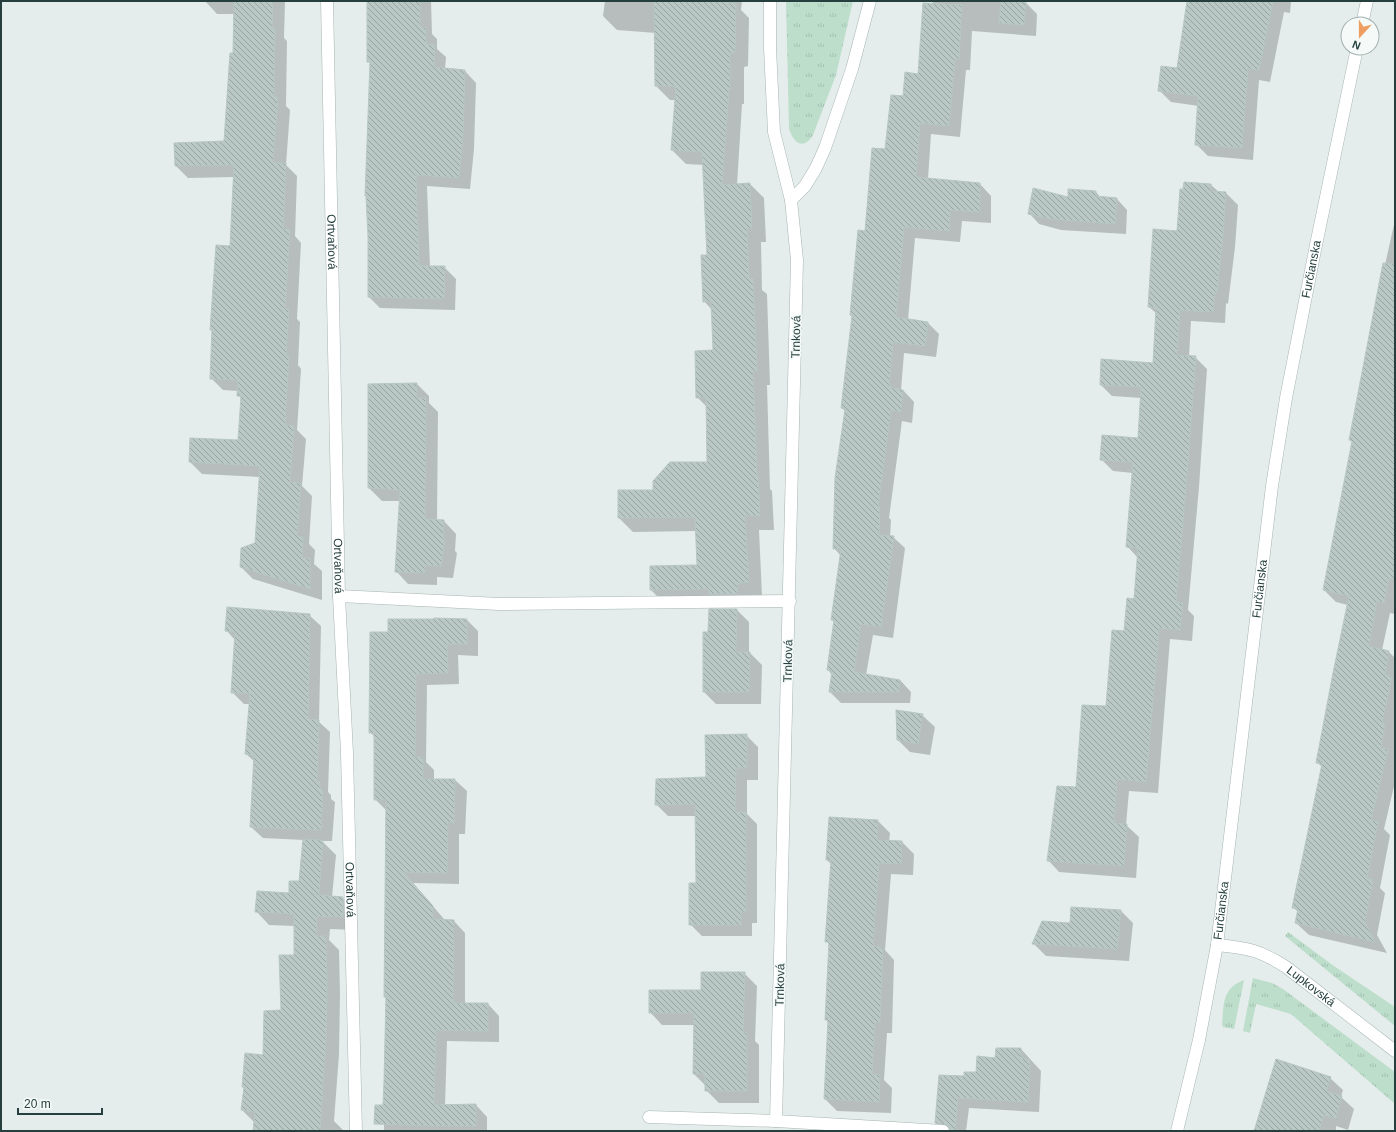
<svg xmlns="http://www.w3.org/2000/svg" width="1396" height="1132" viewBox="0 0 1396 1132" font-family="Helvetica,sans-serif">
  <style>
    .grass { fill: url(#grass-tufts) }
    .shadow { fill: #0003 }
    .building { fill: url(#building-back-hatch); stroke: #b7c7c3 }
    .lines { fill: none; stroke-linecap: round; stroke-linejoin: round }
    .minor-casing { stroke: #a7b5b3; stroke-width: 13 }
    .minor { stroke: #fff; stroke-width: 12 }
    .labels { text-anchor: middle; stroke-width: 3.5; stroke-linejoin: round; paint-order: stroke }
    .street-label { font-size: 12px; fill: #243f3d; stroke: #f5faf8 }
  </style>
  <defs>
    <pattern id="grass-tufts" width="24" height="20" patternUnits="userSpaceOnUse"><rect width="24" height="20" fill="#bedecc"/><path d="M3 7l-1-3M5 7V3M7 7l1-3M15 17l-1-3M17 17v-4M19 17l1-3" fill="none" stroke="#a3c0b0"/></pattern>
    <pattern id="building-back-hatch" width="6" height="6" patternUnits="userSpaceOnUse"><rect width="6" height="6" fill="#bac8c5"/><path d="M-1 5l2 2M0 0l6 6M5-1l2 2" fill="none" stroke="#97a4a1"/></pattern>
  </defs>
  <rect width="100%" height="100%" fill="#e4edeb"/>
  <!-- grass -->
  <path class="grass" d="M786 1H853L836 75 813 135C803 151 794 143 789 129Z
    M1288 932 1334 966 1395 1007V1026L1285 936Z
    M1253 978 1272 983 1283 989 1395 1072V1104L1291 1014 1256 1004 1250 1033 1243 1031Z
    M1244 980 1234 1029 1223 1027 1222 1024C1224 1004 1222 988 1244 980Z"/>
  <!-- shadow -->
  <path class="shadow" d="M205 1H285L284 38 287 41 286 106 290 110 286 165 297 176 295 236 301 243 297 319 300 322 298 365 301 369 297 430 306 439 302 486 312 496 309 544 315 550 314 564 322 571V600L253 579 241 567 256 543 260 477 202 474 190 462 239 441 242 399 238 395V391L223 390 211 378 213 332 211 330 231 247 234 177 188 178 176 166 175 144 225 142 234 54 235 14H217Z
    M368 1H431L432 34 437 39V49L446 57 445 69 465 71 476 83 474 149 470 189 427 186 430 267H444L456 279 455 310 380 308 369 297 371 64 368 61Z
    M605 1H742L741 10 749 18 748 66 744 67V104H742L737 185 750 184 764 198 766 242H761L762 290 767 294 770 385H767L770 489 772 491 774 530H759L762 596 751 597V608H724L719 603 665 604 651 590 698 566 697 531 633 532 619 518 654 491 708 463 707 407 697 397 714 351 712 310 704 301 708 256 704 165 686 164 672 150 676 100H670L656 86V33L617 30 603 16Z
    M933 1H1007L1026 3 1037 14 1036 36 972 31 970 70H966L960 137 931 134 928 179 980 184 991 196V223L962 221 960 242 915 238 908 320 928 323 939 334 936 357 904 353 901 390H903L914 402 912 423 902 421 889 518 891 520 890 537H893L905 548 893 638 873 635 866 675 900 680 911 692 910 703H841L830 692 832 675 828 670 835 623 832 620 841 556 834 548 845 411 842 408 865 232 886 151 904 97 919 75Z
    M1188 1H1291L1290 13 1284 12 1270 82 1259 80 1253 160 1208 156 1196 144 1199 106 1171 102 1159 90 1178 69Z
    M1185 183 1211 185 1219 192 1226 193 1238 205 1235 247 1228 304 1226 303 1225 323 1191 321 1189 357H1195L1207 369 1199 487 1188 610 1194 616 1192 641 1170 639 1158 793 1129 791 1126 825 1139 837 1136 878 1059 872 1048 860 1077 788 1107 707 1125 632 1135 600 1138 558 1127 546 1133 473 1113 471 1101 459 1139 439 1142 398 1112 396 1101 385 1154 364 1157 314 1149 307 1178 232Z
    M1096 192 1101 198 1117 199 1127 210 1126 234 1061 230 1039 224 1029 213 1069 198Z
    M1395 220V614L1390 613 1382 650 1389 652 1395 658V749L1394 757 1395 758V782L1384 829 1390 835 1380 888 1385 893 1377 935 1387 953 1309 935 1296 923 1299 913 1293 907 1322 767 1318 763 1348 605 1336 602 1324 590 1353 442 1350 440 1379 292Z
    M417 384 429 396V403L438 412 437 521H444L456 534 455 551 457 553 453 578 437 577V585L408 584 396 571 400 501H382L369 488V385Z
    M737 610 749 622V652L762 665 761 704H716L704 692V633H709Z
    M309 615 321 626 319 722 330 732 328 792 331 795V799L335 802 332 841H322L336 855 332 897 342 898 356 911V930L330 929 329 940 339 950 340 994 339 1054 334 1121 344 1131H254L255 1123 242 1110 245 1089 243 1087 264 1056 282 1011 295 956V926L269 925 256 911 290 894 300 882 304 840 263 838 251 827 255 762 246 754 250 704H244L232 692 235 640 226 630Z
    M467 620 478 631V656L458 655 459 684 427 685 426 762 434 770V780H455L467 791 465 834H459V884L413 883 444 919V921H454L465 933V1004H488L499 1016V1042L447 1041 445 1106 476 1105 487 1117V1131H384V1081L386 998 385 997 387 811 375 799V737L370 732 389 633Z
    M922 715 935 727 930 755 910 752 898 740Z
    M746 735 758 747V780H747V814L757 824V923H752V936H702L690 924 697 884 696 816H668L656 804 707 778Z
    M878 821 890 833 889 842H902L914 854 913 875 891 874 885 950 894 960 892 1033H887L884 1080 892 1088 891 1113 837 1111 825 1099 829 1023 826 1020 830 945 826 941 831 864 827 860Z
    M1072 908 1120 910 1133 923 1129 961 1046 956 1033 943 1071 924Z
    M744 973 757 986 755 1041 759 1045V1103H719L706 1090V1086L694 1074 695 1025H662L650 1012Z
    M1021 1049 1041 1071 1039 1112 969 1108 966 1131H945L936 1123 964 1077 977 1073 996 1059Z
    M1330 1078 1343 1090 1341 1097 1354 1109 1348 1130 1336 1126V1131H1255Z"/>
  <!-- building -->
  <path class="building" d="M234 1H273L272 28H275L274 96 278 97 273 163H286L283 229 290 230 285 309H289L286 356H289L285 425 294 426 290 482 301 483 297 536 303 537 302 558H310V589L240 567 241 548 255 543 260 466 189 462 190 438 238 440 241 396H237L238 380 210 379 212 330H210L216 245 230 246 234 165 175 166 174 143 224 141 230 53H233Z
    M367 1H420V27H426V44L435 45 434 67 465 70 463 137 459 178 416 175 419 266H445L444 299 368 297V236L366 196H365L370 62H367Z
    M654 1H727V3H736L735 53H730V90H729L722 185 750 183 752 228 747 229 749 279H753L757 371H753L757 476H758L760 516H745L749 582 738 583 737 594H709V589L650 590V566L697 565 695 517 618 518V490H653V481L670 462H707L706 397 696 398 695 351 713 350 711 301 703 302 701 255H707L702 152 671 150 676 86H655Z
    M1001 1 1026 2 1024 25 999 23Z
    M1187 1H1273L1259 70 1248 69 1242 148 1195 145 1198 96 1158 91 1161 66 1177 68Z
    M923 3 962 5 959 59H955L949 126 920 123 916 177 980 183V212L950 210 949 231 904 227 896 317 928 322 925 346 893 342 889 387 903 390 901 412 891 410 878 508H880L879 535 894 536 881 627 861 624 854 672 900 680 899 692H829L832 671 827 670 834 620H831L841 549H833L835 478 845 409 841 408 852 316 850 315 858 230 865 231 872 148 885 149 891 95 903 96 905 72 918 74Z
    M1184 182 1211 184V191L1226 192 1223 234 1217 292H1215L1213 312 1180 310 1177 355 1196 356 1187 475 1176 603H1183L1180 630 1159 628 1146 782 1117 779 1114 823 1127 824 1124 866 1047 861 1057 786 1076 787 1082 705 1106 706 1112 630 1124 631 1127 598 1134 599 1138 548 1126 547 1133 462 1100 460 1102 435 1138 438 1141 387 1100 385 1101 359 1153 363 1156 308 1148 307 1153 229 1177 231 1180 189H1183Z
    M1033 188 1068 197V189L1096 191V196L1117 198 1115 224 1050 219 1028 214Z
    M1383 263 1395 264V579L1389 578 1384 603 1377 601 1369 646 1389 651 1385 675 1392 676 1382 723 1385 724 1381 748 1388 749 1371 820 1378 822 1367 878 1373 880 1365 922 1375 942 1295 923 1298 909 1292 908 1322 764 1316 763 1333 673 1349 596 1323 590 1352 441 1349 440Z
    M417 383V398H426L425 519 444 520 443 539H445L441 566 425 565V573L395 572 400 490 368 488V384Z
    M227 607 310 614 308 719 319 720 317 782H320V789L323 790 321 830 250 827 254 755 245 754 250 693H231L235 632 225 631Z
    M709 609H737L736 652H750L749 692H703V632H708Z
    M434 618 467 619V644H447L448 673 416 674 415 757H423V779H455L454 823 448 822 447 873 403 872 433 906V919L454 920 453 1003H488V1031L436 1030 434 1105 476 1104V1126H438L374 1124 375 1105H383L384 1081 386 997H384L386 800H374V733H369L370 632H388V619H434Z
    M896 710 923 714 918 744 897 740Z
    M747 734V768H736L735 812H746V912H741V925H689V883H696L695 804 655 805 656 779 706 777 705 735Z
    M829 817 878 820 877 840 902 841 901 864 879 863 873 946 883 947 880 1022H875L872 1074 880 1075 879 1102 824 1099 828 1020H825L829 942H825L831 860H826Z
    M303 839 323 840 319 895 343 897V917L317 916 316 936H326L327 981 326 1040 320 1131H253L255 1112 241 1110 244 1087H242L245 1053 263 1055 264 1011 281 1010 279 955H294V914L255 912 257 891 289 893V881H299Z
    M1071 907 1121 910 1117 949 1032 944 1042 921 1070 923Z
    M701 972H745L743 1032H747V1091H705V1074H693L694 1013H649V990H701Z
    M996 1048H1021V1058L1030 1060 1028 1102 958 1098 955 1131H950L947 1125 935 1123 939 1075 964 1076V1072H976L977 1056 995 1058Z
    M1276 1059 1331 1077 1326 1091 1342 1096 1336 1118 1324 1115 1319 1131H1254Z"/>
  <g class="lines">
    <!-- minor casing -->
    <g class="minor-casing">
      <g id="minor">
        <path id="s1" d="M327 1 339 596 347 753 356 1131"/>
        <path d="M770 1V48L774 132 791 200 797 260 776 1121"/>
        <path d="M1362 24 1367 1"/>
        <path d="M791 200 805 186 816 168 825 148 852 69 870 1"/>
        <path d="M339 596 499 604 790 601"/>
        <path id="s2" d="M1217 945C1247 948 1260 950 1286 967L1395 1051"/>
        <path d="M649 1117 776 1121 943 1131"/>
        <path id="s3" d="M1177 1131 1199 1040 1217 945 1272 486 1286 398 1316 245 1357 48"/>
      </g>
    </g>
    <!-- minor -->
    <use href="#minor" class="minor"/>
  </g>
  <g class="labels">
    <!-- street labels -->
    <g class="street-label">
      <text dy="4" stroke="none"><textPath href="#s1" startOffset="241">Ortvaňová</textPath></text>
      <text dy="4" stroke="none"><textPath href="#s3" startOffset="873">Furčianska</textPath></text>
      <text transform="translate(796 337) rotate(-89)" y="4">Trnková</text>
      <text dy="4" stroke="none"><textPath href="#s1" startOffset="565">Ortvaňová</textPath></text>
      <text dy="4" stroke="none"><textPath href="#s3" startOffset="549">Furčianska</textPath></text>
      <text transform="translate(788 661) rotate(-89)" y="4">Trnková</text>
      <text dy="4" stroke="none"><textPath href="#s1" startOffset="889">Ortvaňová</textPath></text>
      <text dy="4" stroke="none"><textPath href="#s3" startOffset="225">Furčianska</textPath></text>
      <text transform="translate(780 985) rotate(-89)" y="4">Trnková</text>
      <text dy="4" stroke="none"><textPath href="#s2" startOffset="105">Lupkovská</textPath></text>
    </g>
  </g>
  <!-- border -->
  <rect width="1396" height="1132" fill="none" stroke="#243f3d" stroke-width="4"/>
  <!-- north arrow -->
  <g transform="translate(1360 36) rotate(201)"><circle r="19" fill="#f5faf8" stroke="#a1afad"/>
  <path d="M0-3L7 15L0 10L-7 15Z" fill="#ef9e61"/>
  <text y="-6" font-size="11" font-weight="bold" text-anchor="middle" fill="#243f3d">N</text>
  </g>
  <!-- scale -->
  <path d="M18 1108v6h84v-6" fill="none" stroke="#243f3d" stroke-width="2"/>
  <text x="24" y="1108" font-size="12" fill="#243f3d" stroke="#f5faf8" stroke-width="3" paint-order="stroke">20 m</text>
</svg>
